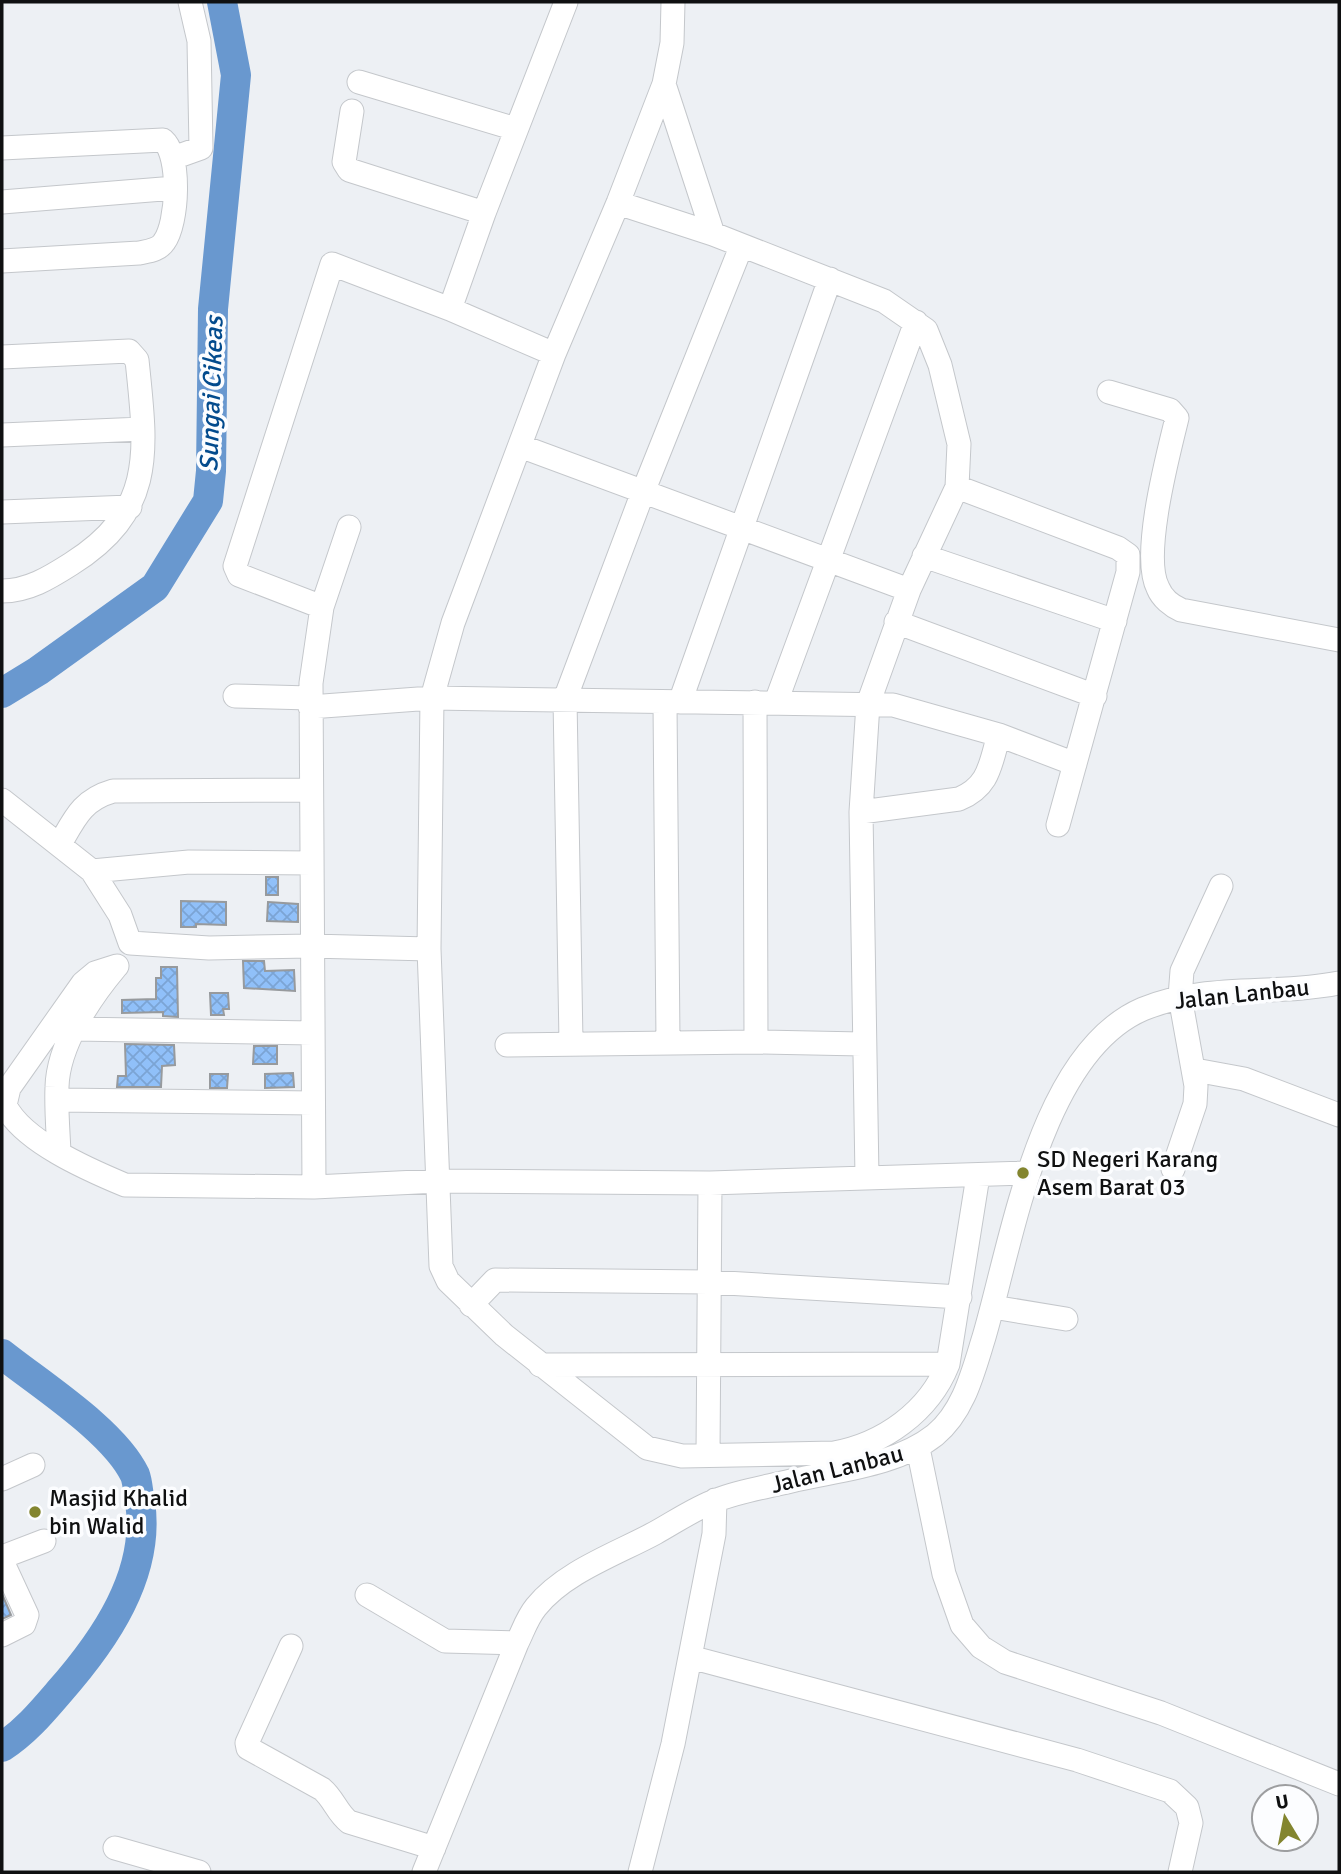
<svg xmlns="http://www.w3.org/2000/svg" width="1341" height="1874" viewBox="0 0 1341 1874" font-family="Signika,sans-serif">
  <style>
    .lines { fill: none; stroke-linecap: round; stroke-linejoin: round }
    .river { stroke: #6998cf; stroke-width: 30 }
    .building { fill: url(#building-cross-hatch); stroke: #979a9d; stroke-width: 2 }
    .minor-casing { stroke: #c4c7cb; stroke-width: 25 }
    .minor { stroke: #fff; stroke-width: 23 }
    .poi-dot { fill: #83852f; stroke: #fcfdff; stroke-width: 2.5 }
    .labels { text-anchor: middle; stroke-width: 7; stroke-linejoin: round; paint-order: stroke }
    .street-label { font-size: 24px; fill: #0f1011; stroke: #fcfdff }
    .poi-label { font-size: 24px; fill: #0f1011; stroke: #fcfdff; text-anchor: start }
    .water-label { font-size: 26px; font-style: italic; fill: #034b8d; stroke: #fcfdff }
  </style>
  <defs>
    <pattern id="building-cross-hatch" width="8" height="8" patternUnits="userSpaceOnUse" patternTransform="scale(1.75)"><rect width="8" height="8" fill="#90c0f9"/><path d="M0 0l8 8M0 8l8-8" fill="none" stroke="#7ba4d4"/></pattern>
  </defs>
  <rect width="100%" height="100%" fill="#edf0f4"/>
  <g class="lines">
    <!-- river -->
    <path class="river" d="M2 693 38 671 155 587 208 501 211 471 213 309 236 75 222 2
      M2 1354C41 1385 114 1431 135 1475 138 1483 138 1494 140 1502 151 1574 104 1641 59 1692 41 1713 25 1732 2 1747"/>
  </g>
  <!-- building -->
  <path class="building" d="M266 877H278V895H266Z
    M181 901 226 902V925L196 924V927H181Z
    M268 902 298 904V922L267 921Z
    M243 961H264L265 971 294 970 295 991 244 988Z
    M161 967H177L178 1017 163 1016V1012L122 1013V1000L156 999V978H161Z
    M210 993H228L229 1009H223L224 1015H211Z
    M125 1044 174 1045 175 1065 162 1066 161 1087H117L118 1076H126Z
    M254 1046H277V1064H253Z
    M293 1073 294 1087 265 1088V1074Z
    M210 1074H228L227 1088H210Z
    M2 1594 11 1615 2 1619Z"/>
  <g class="lines">
    <!-- minor casing -->
    <g class="minor-casing">
      <path id="minor" d="M673 2 672 43 664 84 618 203 554 354 453 623 432 698 429 949 441 1266 448 1281 504 1335 647 1448 682 1456 834 1453C883 1444 929 1412 948 1364L978 1176
        M359 82 516 129
        M664 84 713 234
        M352 111 344 162 349 170 484 213
        M2 148 163 140C181 156 178 223 164 242 159 250 148 251 139 253L2 261
        M173 158 201 148 199 41 190 2
        M2 202 175 188
        M618 203 713 234 884 301 926 330 940 365 959 444 957 487 909 590 868 704 861 812 867 1177
        M450 309 484 213 566 2
        M2 357 129 351 137 360C146 449 157 510 71 564 49 578 28 591 2 591
        M1109 392 1170 410 1177 418C1168 455 1141 556 1158 588 1162 598 1172 606 1181 610L1339 640
        M2 435 142 429
        M520 446 909 590
        M957 487 1118 548 1128 555V572L1058 825
        M2 512 130 507
        M924 556 1115 621
        M322 607 239 575 235 566 332 264 450 309 554 354
        M896 622 1095 696
        M235 696 310 698
        M680 702 830 279
        M755 702 756 1042
        M776 702 916 322
        M665 704 668 1042
        M310 707 432 698 893 705 999 735 1075 764
        M2 800 92 871 120 915 130 943
        M861 812 959 799C990 786 990 764 999 735
        M60 844C75 818 82 800 113 791L309 790
        M92 871 189 862 312 863
        M130 943 209 948 310 946 429 949
        M117 966 95 973 83 983 9 1088 5 1105C22 1141 89 1170 125 1185L314 1187 438 1181 710 1183 1027 1173
        M75 1029 312 1033
        M571 1042 565 699 643 492 741 247
        M507 1045 756 1042 862 1044
        M1195 1070 1244 1079 1339 1115
        M57 1100 313 1103
        M59 1152C58 1130 56 1108 57 1087 58 1045 90 998 116 967
        M1173 1169 1195 1104 1196 1086 1180 997 1182 971 1221 886
        M314 1187 311 683 322 607 349 527
        M471 1305 495 1280 709 1282 960 1297
        M993 1307 1066 1319
        M540 1365 948 1364
        M918 1448 944 1574 962 1625 981 1647 1005 1662 1161 1713 1339 1784
        M708 1454 710 1183
        M2 1479 33 1465
        M2 1557 44 1541
        M2 1561 27 1615 24 1624 2 1635
        M367 1595 445 1641 517 1643
        M291 1646 247 1743 248 1748 322 1789C334 1799 337 1813 349 1822L434 1848
        M690 1657 1077 1760 1170 1791 1187 1807 1191 1823 1180 1872
        M115 1848 199 1872
        M424 1872 517 1643C523 1631 527 1618 536 1607 564 1572 616 1554 655 1533 675 1522 695 1508 717 1500 740 1491 766 1487 791 1481 837 1470 896 1466 935 1435 964 1411 973 1372 984 1337 1012 1242 1040 1053 1143 1009 1206 983 1274 996 1339 983
        M640 1872 673 1744 714 1534 715 1500"/>
    </g>
    <!-- minor -->
    <use href="#minor" class="minor"/>
  </g>
  <!-- markers -->
  <g class="poi-dot">
    <circle cx="1023" cy="1173" r="7"/>
    <circle cx="35" cy="1512" r="7"/>
  </g>
  <g class="labels">
    <!-- street labels -->
    <g class="street-label">
      <text transform="translate(1242 994) rotate(-6)" y="8">Jalan Lanbau</text>
      <text transform="translate(837 1469) rotate(-14)" y="8">Jalan Lanbau</text>
    </g>
    <!-- poi labels -->
    <g class="poi-label">
      <text x="1037" y="1167">SD Negeri Karang<tspan x="1037" dy="28">Asem Barat 03</tspan></text>
      <text x="49" y="1506">Masjid Khalid<tspan x="49" dy="28">bin Walid</tspan></text>
    </g>
    <!-- water labels -->
    <g class="water-label">
      <text transform="translate(211 394) rotate(-88)" y="9">Sungai Cikeas</text>
    </g>
  </g>
  <!-- border -->
  <rect width="1341" height="1874" fill="none" stroke="#0f1011" stroke-width="7"/>
  <!-- north arrow -->
  <g transform="translate(1285 1818) rotate(350)"><circle r="33" fill="#fcfdff" stroke="#9d9ea0" stroke-width="2"/>
  <path d="M0-5L12 26L0 18L-12 26Z" fill="#83852f"/>
  <text y="-10" font-size="19" font-weight="bold" text-anchor="middle" fill="#0f1011">U</text>
  </g>
</svg>
